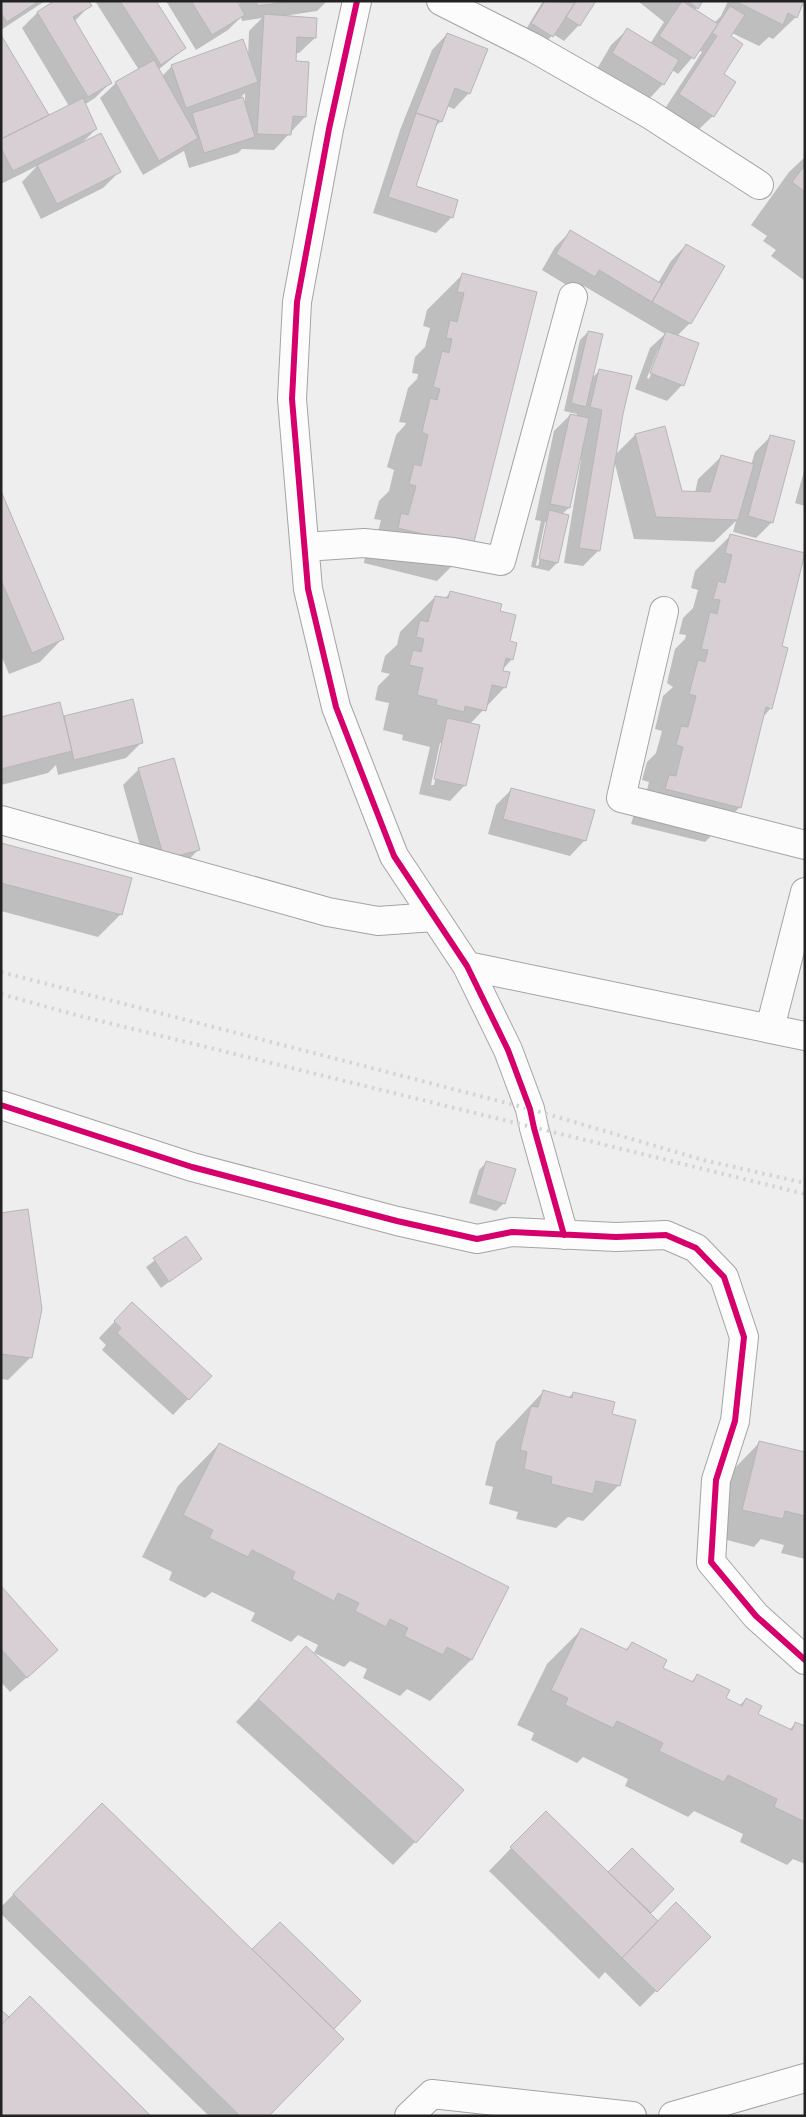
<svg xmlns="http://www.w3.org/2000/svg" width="806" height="2117" viewBox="0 0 806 2117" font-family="'Asap Condensed',sans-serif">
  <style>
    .shadow { fill: #0003; fill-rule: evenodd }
    .building { fill: #d7cfd4; stroke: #b7b6b7 }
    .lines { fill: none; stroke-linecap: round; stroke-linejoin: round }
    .minor-casing { stroke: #a4a4a5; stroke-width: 30 }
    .minor { stroke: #fcfcfd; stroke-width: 28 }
    .rail { stroke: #d4d4d5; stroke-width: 4; stroke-dasharray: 2.5 5; stroke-linecap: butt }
    .cycleway-casing { stroke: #fff; stroke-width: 9 }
    .cycleway { stroke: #d6006c; stroke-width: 6 }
  </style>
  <rect width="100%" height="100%" fill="#eeeeef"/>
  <!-- shadow -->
  <path class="shadow" d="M1 1H45L1 30Z
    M95 1H155L185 48 158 70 162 76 172 66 248 57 249 31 262 18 242 21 241 17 228 30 196 50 166 1H235L240 10 239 1H327L317 11 284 16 315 38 299 53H295V63L305 117 274 150 242 149 238 153 189 168 184 151 143 175 100 98 116 83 139 70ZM245 93V107L241 97Z
    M543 1H595L579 25 564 41 553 34 545 44 525 31Z
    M638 1H702L695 10 714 23 721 16 728 1H803L796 17 773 39 769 37 759 46 732 33 713 116 697 131 664 110 702 52 699 50 678 74 672 70 663 84 648 100 597 69 611 45 627 30 650 44 664 22Z
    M90 5 75 21 110 83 95 98 84 105 96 129 81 144 119 172 103 188 41 219 22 182 37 166 1 184V37L48 117 69 106 22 28 37 13Z
    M447 34 469 93 454 109 447 106 441 121 434 128 414 187 452 217 436 233 373 213 400 130 432 50Z
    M805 157V281L771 256 776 250 763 241 767 236 751 225 789 172Z
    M570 232 658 283 671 261 686 245 723 267 690 323 677 336 682 385 667 401 635 389 650 348 665 334 584 286 578 292 542 270 555 247ZM658 350H660L649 379 647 378Z
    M462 275 536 293 472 546 437 581 364 563 366 550 376 540 381 520 374 519 379 501 389 491 394 470 387 467 396 435 405 425 406 423 399 422 408 388 417 379 418 374 412 373 415 357 425 347 430 328 423 326 427 310Z
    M588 332 592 378 600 370 614 456 635 435 681 492 695 493 698 479 721 457 751 465 755 452 771 436 772 522 756 538 733 532 736 521 714 542 634 539 614 460 598 551 583 566 564 563 581 460 579 459 569 508 562 514 557 563 549 571 531 567 541 521 535 520 554 431 570 415 577 417V414L564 411 580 340ZM545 522H548L538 566 536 565Z
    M805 468V506L795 503Z
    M1 495 62 639 40 662 9 674 1 655Z
    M730 536 780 647 771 708 763 717 740 807 705 842 631 824 635 811 644 802 649 782 642 780 647 762 656 753 662 731 655 729 663 696 673 687 667 683 675 649 685 639 686 635 679 634 683 618 693 608 698 590 691 588 695 571Z
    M450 593 499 612 512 659 502 670 505 687 470 724 465 785 450 801 419 794 430 747 402 740 403 735 383 730 389 703 375 700 378 686 390 674 381 672 385 656 397 645 400 632 435 597 444 599ZM440 743H443L434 785H431Z
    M64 717 142 742 126 758 58 775 56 765 48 773 1 785V718Z
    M139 769 198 850 183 866 146 867 123 785Z
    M512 789 585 840 570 856 488 834 496 805Z
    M1 844 121 914 98 937 1 911Z
    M487 1162 504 1203 496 1211 469 1203 479 1170Z
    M1 1214 30 1358 8 1380 1 1379Z
    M186 1237 200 1258 161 1288 146 1267Z
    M117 1319 210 1376 173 1415 102 1350 106 1345 99 1338Z
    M543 1392 568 1398 573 1393 610 1415 634 1421 618 1486 583 1521 568 1517 556 1528 516 1519 518 1512 489 1504 493 1487 485 1485 496 1442Z
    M759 1443 805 1454V1559L781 1553 784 1545 761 1539 754 1547 715 1537 732 1471Z
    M219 1444 507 1588 471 1660 430 1701 407 1689 400 1696 363 1678 367 1669 350 1661 344 1667 314 1653 318 1645 298 1635 291 1642 251 1621 255 1613 212 1592 205 1598 169 1580 172 1572 142 1557 178 1486Z
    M1 1588 41 1665 10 1692 1 1682Z
    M582 1629 625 1650 632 1644 661 1668 691 1682 697 1676 724 1699 739 1706 746 1699 756 1714 789 1730 796 1723 805 1728V1864L793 1859 787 1865 740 1842 743 1834 694 1811 688 1817 625 1786 628 1779 583 1757 577 1763 531 1740 534 1733 517 1725 547 1664Z
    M306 1648 415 1842 393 1865 236 1722Z
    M546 1812 608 1874 672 1890 649 1913 658 1922 709 1937 640 2007 605 1972 599 1979 489 1871Z
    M86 1820 252 1951 280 1923 360 2001 332 2029 267 2116H209L1 1914V1907Z"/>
  <!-- building -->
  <path class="building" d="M1 1H39L7 22 1 13Z
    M54 1H89L92 6 73 17 112 83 88 97 37 12Z
    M120 1H156L186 48 161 65Z
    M191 1H237L245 15 212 35Z
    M257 1H294L257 6Z
    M545 1 575 3 553 37 531 23Z
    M576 1H596L580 26 566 17Z
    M682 1 718 24 694 59 659 36Z
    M688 1H703L698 9Z
    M740 1H804L797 18 788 13 783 25 739 3Z
    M730 6 745 15 731 36 743 44 724 74 736 82 714 117 679 94 717 36 712 33Z
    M264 14 317 18 316 38 297 37 296 61 309 62 306 117 293 116 291 135 257 134Z
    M627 28 679 60 664 85 612 53Z
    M447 33 488 49 470 94 455 88 442 122 416 113Z
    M1 35 49 115 1 139Z
    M243 39 258 82 186 108 171 65Z
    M154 60 198 138 159 161 115 82Z
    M243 97 255 137 204 153 192 113Z
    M83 98 97 129 13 171 1 148V139Z
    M416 113 438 120 416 186 458 200 453 218 388 197Z
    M101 133 121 172 57 204 37 165Z
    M805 165V192L792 182Z
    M570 230 662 284 652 302 599 270 595 277 556 254Z
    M686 244 725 266 691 324 652 302Z
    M462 273 537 292 473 546 398 528 401 513 408 515 416 486 409 484 414 464 421 466 428 435 422 432 430 398 437 400 440 389 433 387 442 351 449 353 452 339 446 338 450 320 457 322 464 293 457 292Z
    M588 331 603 334 586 407 571 403Z
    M666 331 699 343 684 386 650 373Z
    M599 369 632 376 623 414 600 551 579 548 602 410 590 407Z
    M570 414 589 418 570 508 550 504Z
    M665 426 682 491 710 492 721 455 754 464 738 520 656 517 635 434Z
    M770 435 795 441 773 523 748 516Z
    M1 491 64 639 32 653 1 580Z
    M549 510 569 515 558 563 539 559Z
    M730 534 805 553 782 646 788 648 772 709 766 707 741 808 665 789 669 775 676 776 683 747 676 745 681 726 688 727 696 696 689 694 698 660 705 662 708 650 701 649 710 612 717 614 720 600 713 599 718 581 725 583 732 555 725 553Z
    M450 591 502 604 500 611 516 615 510 641 517 643 513 660 506 658 503 671 510 672 506 688 492 685 486 711 465 706 464 712 436 705 437 700 417 695 423 668 409 665 413 650 421 652 424 639 416 637 420 620 428 622 435 596 448 598Z
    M133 699 143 743 74 760 64 716Z
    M60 702 72 751 1 769V717Z
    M447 718 480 725 466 786 434 779Z
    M174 758 200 850 177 856 162 851 138 768Z
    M511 788 595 810 586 841 503 819Z
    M1 843 132 878 122 915 1 883Z
    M486 1161 516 1169 505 1204 476 1195Z
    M28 1209 42 1309 32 1358 1 1354V1213Z
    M186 1236 202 1259 169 1282 153 1258Z
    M132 1302 212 1376 189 1400 117 1333 121 1328 114 1321Z
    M543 1390 572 1398 573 1392 615 1402 612 1414 636 1420 620 1486 596 1481 593 1494 551 1484 552 1477 524 1469 527 1452 520 1450 531 1406 538 1407Z
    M759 1441 805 1452V1516L785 1511 783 1519 742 1510Z
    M219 1443 509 1587 472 1660 447 1647 443 1655 404 1636 408 1628 390 1619 386 1627 355 1611 359 1603 338 1593 334 1601 292 1579 295 1572 252 1550 248 1557 209 1538 213 1530 183 1515Z
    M1 1586 58 1650 27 1678 1 1649Z
    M581 1628 627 1650 632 1642 667 1660 663 1668 693 1682 697 1674 730 1690 726 1698 742 1706 746 1698 762 1706 758 1714 792 1730 795 1722 805 1726V1822L774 1807 777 1799 728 1775 724 1782 659 1751 663 1743 617 1721 613 1728 565 1705 568 1698 551 1690Z
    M306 1646 464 1790 416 1843 258 1699Z
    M102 1803 344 2039 269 2116H240L13 1894Z
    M546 1811 658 1921 622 1958 510 1847Z
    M632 1848 674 1889 651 1913 608 1872Z
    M676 1902 711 1937 657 1992 622 1958Z
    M280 1922 361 2001 334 2029 252 1949Z
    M30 1996 151 2116H1V2025Z
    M1 2010 9 2017 1 2025Z"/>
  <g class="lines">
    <!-- minor casing -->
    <g class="minor-casing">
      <path id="minor" d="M357 1 329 129 297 302 292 399 308 589 336 707 394 856 467 966 508 1050 530 1109 534 1128 564 1235
        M441 1 532 47 649 114 759 185
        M305 547 364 543 453 552 501 561 573 297
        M664 611 621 798 805 845
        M1 820 328 912 378 921 434 917
        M467 966 805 1036
        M770 1028 805 892
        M1 1105 192 1167 397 1221 477 1239 512 1232 616 1237 666 1235 696 1248 724 1277 744 1337 735 1421 716 1480 711 1562 756 1616 805 1660
        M409 2116 432 2094 632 2116
        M673 2116 805 2078"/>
    </g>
    <!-- minor -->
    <use href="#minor" class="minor"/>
    <!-- rail -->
    <path class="rail" d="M1 972 530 1109 703 1160 805 1183
      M1 994 76 1015 805 1194"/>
    <!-- cycleway casing -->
    <g class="cycleway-casing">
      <path id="cycleway" d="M357 1 329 129 297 302 292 399 308 589 336 707 394 856 467 966 508 1050 530 1109 534 1128 564 1235
        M1 1105 192 1167 397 1221 477 1239 512 1232 616 1237 666 1235 696 1248 724 1277 744 1337 735 1421 716 1480 711 1562 756 1616 805 1660"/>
    </g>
    <!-- cycleway -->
    <use href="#cycleway" class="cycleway"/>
  </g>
  <!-- border -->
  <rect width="806" height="2117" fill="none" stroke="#222223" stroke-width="5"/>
</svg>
